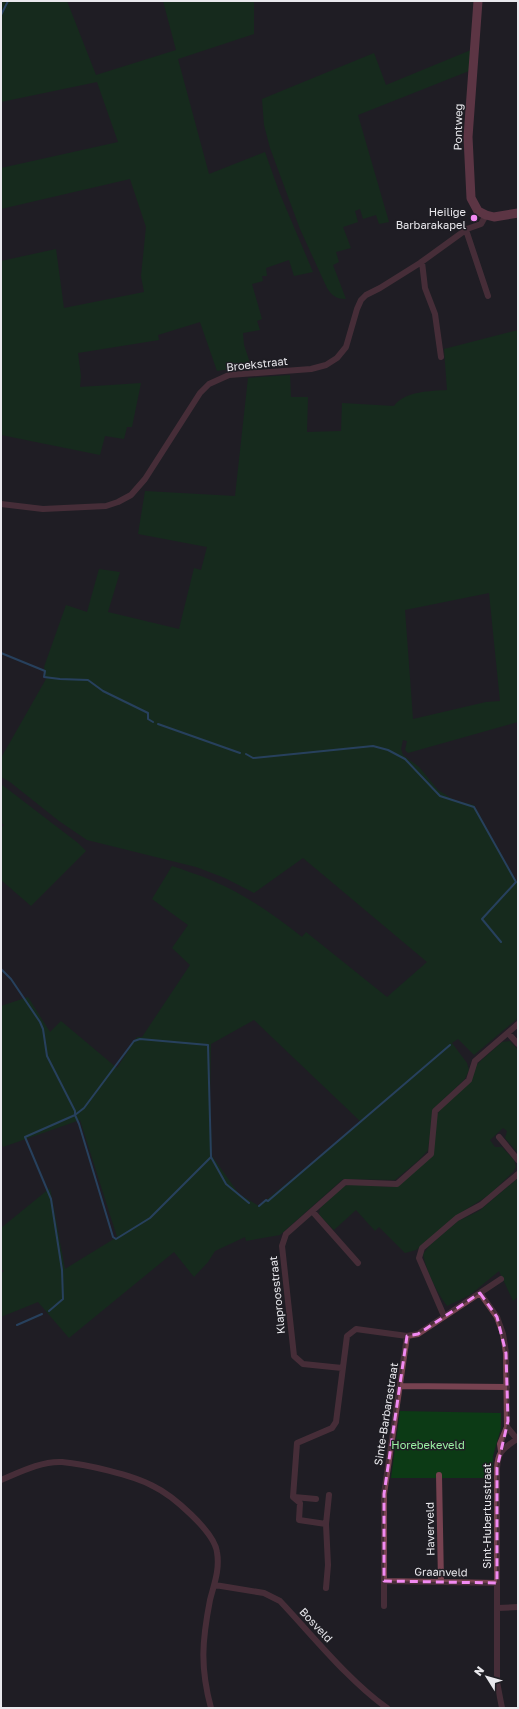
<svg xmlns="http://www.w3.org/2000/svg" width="519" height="1709" viewBox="0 0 519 1709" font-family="'Golos Text',sans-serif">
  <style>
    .green { fill: #0c3a15; fill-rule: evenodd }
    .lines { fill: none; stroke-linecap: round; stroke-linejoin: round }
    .stream { stroke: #316ca2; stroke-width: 2 }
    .street { stroke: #764250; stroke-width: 6 }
    .secondary { stroke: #a7536c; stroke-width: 9 }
    .marked { fill: none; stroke: #f28af2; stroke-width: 3; stroke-dasharray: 8 5; stroke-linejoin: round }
    .poi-dot { fill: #f28af2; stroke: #1f1e24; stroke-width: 1.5 }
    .labels { text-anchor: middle; stroke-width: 3; stroke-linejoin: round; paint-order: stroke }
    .street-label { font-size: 11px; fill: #e9e8ed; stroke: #1f1e24 }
    .poi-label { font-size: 11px; fill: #e9e8ed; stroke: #1f1e24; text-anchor: end }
    .park-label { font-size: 11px; fill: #9af1a3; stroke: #1f1e24 }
  </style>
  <rect width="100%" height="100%" fill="#1f1e24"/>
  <!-- green -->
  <path class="green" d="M1 1H67L96 75 176 50 163 1H254V34L178 59 209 174 265 152 280 194 313 272 294 276 289 260 266 268 267 276H262L263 281 252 284 262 319 257 321 260 330 243 333 244 345 251 366 217 371 200 322 158 335 159 340 78 353 81 376 80 387 141 383 132 427H127L124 439 105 436 100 455 1 435V261L56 249 64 308 144 292 141 276 146 227 130 179 1 209V168L118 142 97 82 1 102Z
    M471 50 469 71 358 115 389 222 379 224 376 215 363 219 360 209 355 211 358 222 343 227 351 248 336 252 339 262 333 265 346 299C337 299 332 296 327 288L300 229 270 148 264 125 262 99 374 53 386 85Z
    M518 330V722L408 753 405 750 407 741 403 740 401 749 403 755 419 767 438 790 454 800 474 805 518 884V1018L474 1055 458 1039 452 1043 467 1063 469 1070 465 1079 433 1109 428 1150 419 1160 395 1180 343 1179 280 1235 246 1241 245 1237 215 1251 208 1262 194 1277 174 1252 69 1338 38 1302 1 1317V1273L4 1271 1 1269V1228L50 1188 65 1269 117 1237 80 1120 3 1147 1 1142V1006L28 997 50 1032 61 1021 117 1068 137 1037H142L190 965 172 948 188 925 152 899 172 866C186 871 200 875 213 881 246 895 274 915 302 937L306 932 387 997 427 962 303 858 254 893 225 878 196 867 87 840 59 821 10 782 1 777V758L46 679 44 667 66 605 87 612 99 569 120 572 108 612 179 629 194 568 201 570 207 547 138 534 145 491 235 496 248 378 290 375 291 397H308L307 432 341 431 342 403 394 406C405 391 431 391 447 390L444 349ZM489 593 500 701 486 702 413 719 405 610ZM254 1020 361 1122 259 1206 239 1194 212 1156 210 1096 211 1044Z
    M1 784 78 843 86 851 31 906 1 880V828L4 825 1 823Z
    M510 1041 518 1050V1153L505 1138 507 1131 503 1128 490 1140 495 1147H502L514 1160 516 1167 513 1172 489 1195 454 1217 416 1250 405 1253 379 1227 375 1231 356 1210 334 1230 319 1215 320 1208 344 1186 355 1184 389 1187 398 1186 430 1157 437 1115 442 1107 470 1082 476 1065 502 1042Z
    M518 1178V1297L513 1301 499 1271 470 1295 447 1306C436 1291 427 1273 423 1254L430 1245 458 1221 479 1211Z
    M400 1411 501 1413V1428L493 1456 492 1478H391Z"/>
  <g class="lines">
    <!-- stream -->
    <path class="stream" d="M1 15 8 1
      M1 653 45 671 44 677 60 679 88 680 103 691 148 713V719L153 722
      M158 724 240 753
      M246 754 253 758 373 746 388 750 405 759 440 796 474 807 516 882 482 919 501 942
      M1 969 11 979 40 1022 43 1029 47 1056 75 1111V1115L79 1124 113 1237 116 1239 150 1218 211 1157 226 1184 249 1203
      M259 1206 266 1200 268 1201 450 1045
      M49 1311 63 1299 62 1270 51 1199 25 1137 75 1115 84 1108 134 1041 140 1039 208 1045 211 1157
      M17 1325 42 1314"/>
    <!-- street -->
    <path class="street" d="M466 230 488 296
      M422 262 425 288 435 314 441 357
      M1 504 43 509 106 506 118 502 131 495 145 479 200 393 209 384 229 375 311 369 326 365 337 358 346 347 357 309 361 300 366 295 380 288 420 263 467 229 481 224 486 215
      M508 1033 518 1044
      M499 1137 518 1160
      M312 1211 358 1263
      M480 1293 497 1317 503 1334 506 1353 507 1427 517 1439
      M444 1316 419 1258 422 1248 457 1218 481 1205 518 1174
      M342 1368 303 1364 294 1356 282 1246 286 1234 345 1182 397 1184 431 1154 435 1111 469 1080 475 1061 518 1024
      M401 1386 507 1387
      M501 1451 500 1444 507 1427
      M439 1475 441 1582
      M1 1480C20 1472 41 1461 62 1462 85 1464 133 1475 153 1486 172 1495 214 1531 217 1552 220 1570 214 1584 210 1600 202 1641 200 1667 211 1708
      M329 1495 326 1524 299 1520 300 1503 293 1497 297 1443 332 1428 336 1422 347 1336 356 1329 407 1336 418 1334 501 1279
      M294 1497 316 1499
      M384 1581 497 1583
      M215 1585 264 1593 280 1601C313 1636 348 1680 387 1708
      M326 1588 328 1565 326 1524
      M384 1606V1494L407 1336
      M498 1608 518 1607
      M502 1708 497 1682V1468C498 1451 503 1449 517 1439"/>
    <!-- secondary -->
    <path class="secondary" d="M478 1 468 137 471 198 478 211 486 215 494 217 518 213"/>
  </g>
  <!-- marked area -->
  <path d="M0 0H519V1709H0ZM480 1293 497 1317 506 1353 508 1421 497 1468V1583L384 1581V1494L407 1336 418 1334Z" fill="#1f1e24" fill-opacity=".55" fill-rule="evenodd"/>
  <path class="marked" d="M480 1293 497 1317 506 1353 508 1421 497 1468V1583L384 1581V1494L407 1336 418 1334Z"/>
  <!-- markers -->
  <circle class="poi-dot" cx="474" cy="218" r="4"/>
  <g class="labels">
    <!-- street labels -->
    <g class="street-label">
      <text transform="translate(458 127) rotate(-89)" y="4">Pontweg</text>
      <text transform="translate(257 364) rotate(-6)" y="4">Broekstraat</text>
      <text transform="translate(277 1295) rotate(-96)" y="4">Klaproosstraat</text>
      <text transform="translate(386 1414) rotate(-81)" y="4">Sinte-Barbarastraat</text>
      <text transform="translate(487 1516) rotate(-90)" y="4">Sint-Hubertusstraat</text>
      <text transform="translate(430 1529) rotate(-91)" y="4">Haverveld</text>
      <text transform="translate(441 1572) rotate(1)" y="4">Graanveld</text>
      <text transform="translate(316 1625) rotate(47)" y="4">Bosveld</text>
    </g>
    <!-- poi labels -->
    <g class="poi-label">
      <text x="466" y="216">Heilige<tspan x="466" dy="13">Barbarakapel</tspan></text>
    </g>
    <!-- park labels -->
    <g class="park-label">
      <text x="428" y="1449">Horebekeveld</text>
    </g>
  </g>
  <!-- border -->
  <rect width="519" height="1709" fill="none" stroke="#e9e8ed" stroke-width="4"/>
  <!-- north arrow -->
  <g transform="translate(487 1677) rotate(307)" stroke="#1f1e24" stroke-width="3" paint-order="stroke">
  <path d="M0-3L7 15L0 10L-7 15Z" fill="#e9e8ed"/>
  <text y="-6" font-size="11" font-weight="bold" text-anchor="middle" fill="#e9e8ed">N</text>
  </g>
</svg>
